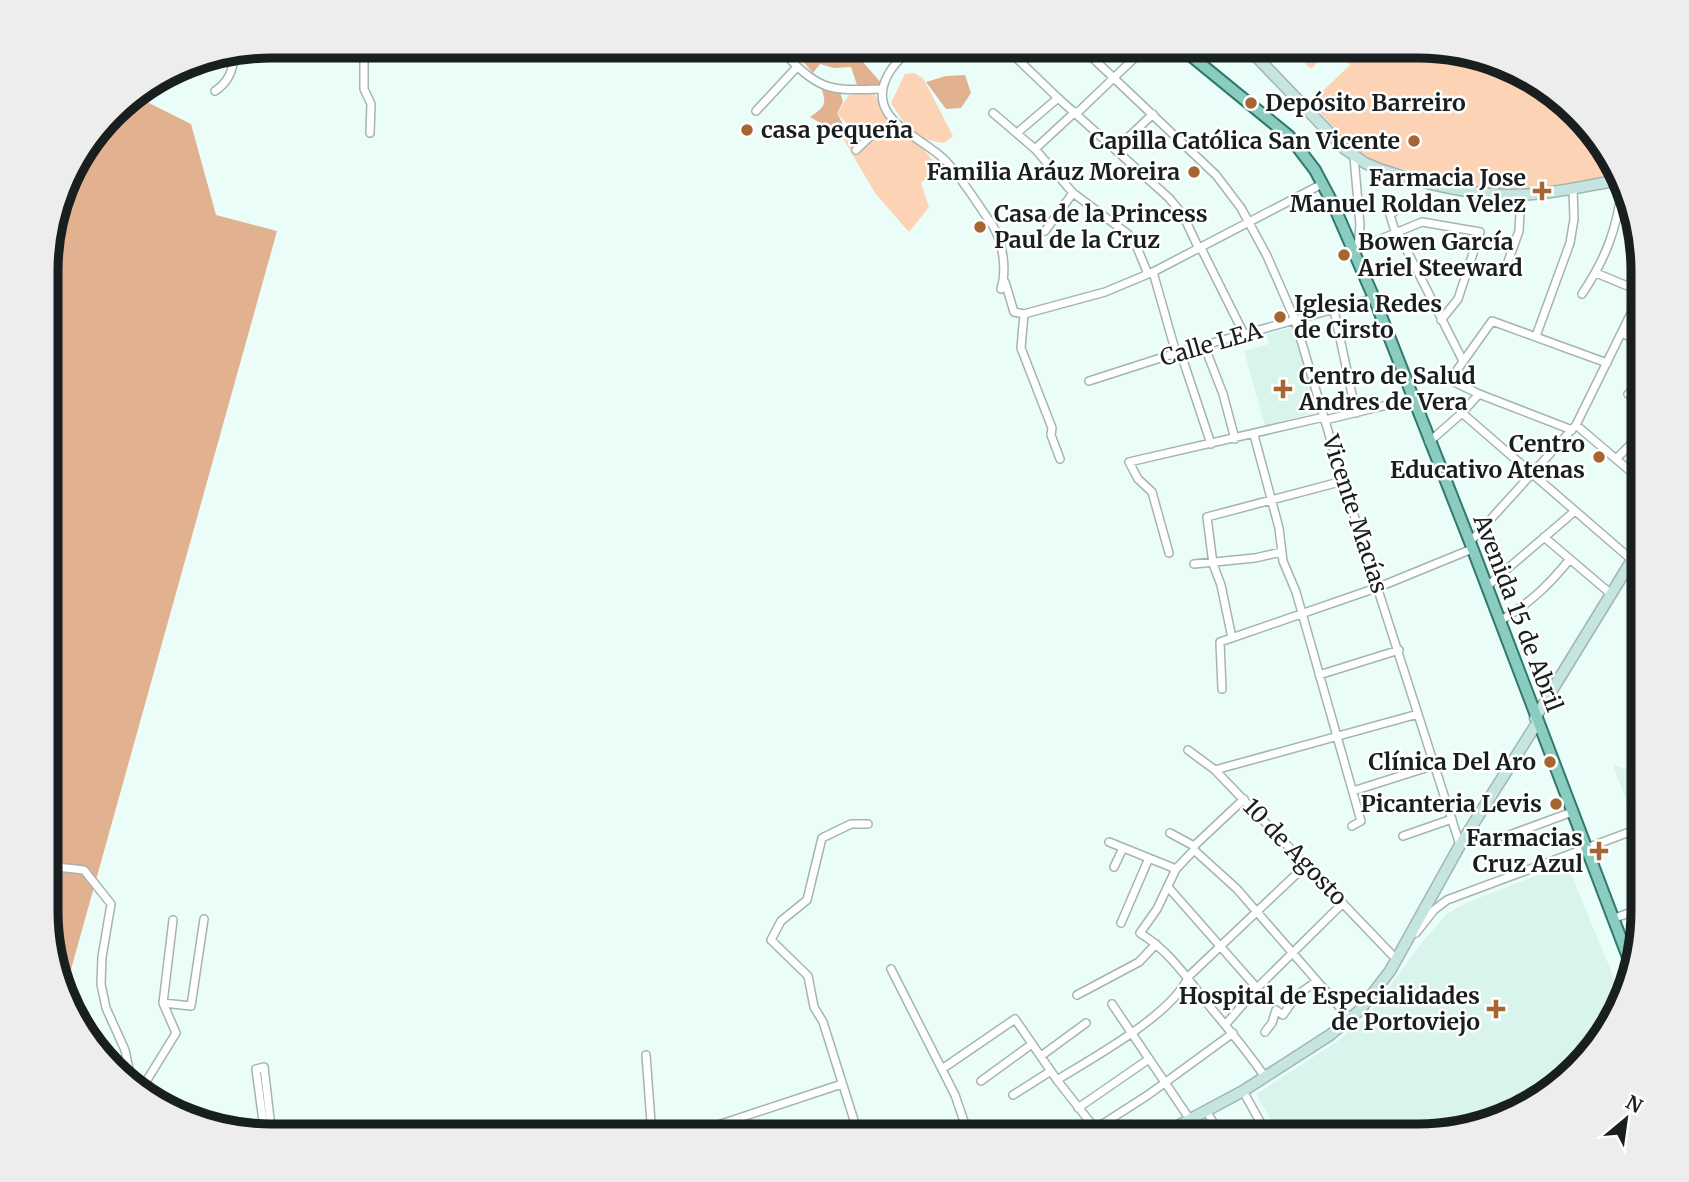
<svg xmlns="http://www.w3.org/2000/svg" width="1689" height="1182" viewBox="0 0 1689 1182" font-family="Merriweather,serif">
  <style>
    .built { fill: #d8f4ed }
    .green { fill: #fdd3b6 }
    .forest { fill: #e1b190 }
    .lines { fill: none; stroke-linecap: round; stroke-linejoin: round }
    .street-casing { stroke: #a4b5b1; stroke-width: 10 }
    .secondary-casing { stroke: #a4b5b1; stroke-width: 13 }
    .primary-casing { stroke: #30796d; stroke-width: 14 }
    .street { stroke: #fff; stroke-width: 7 }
    .secondary { stroke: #c5e6e0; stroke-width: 10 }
    .primary { stroke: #8bccc1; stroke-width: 10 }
    .poi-dot { fill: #a76532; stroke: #fff; stroke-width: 2.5 }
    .labels { text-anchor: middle; stroke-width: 5; stroke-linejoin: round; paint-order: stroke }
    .poi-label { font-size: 23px; font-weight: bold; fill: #181f1e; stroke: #fff; text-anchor: end }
    .street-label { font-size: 23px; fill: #181f1e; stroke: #fff }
    .rim { fill: none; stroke: #181f1e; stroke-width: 9 }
  </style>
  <rect width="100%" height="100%" fill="#ebfdf9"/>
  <!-- built -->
  <path class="built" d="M1292 327 1318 412 1265 426 1244 351 1269 344 1266 334Z
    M1613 765 1643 773V818L1634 821Z
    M1567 864 1623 1000 1597 1048 1518 1113 1418 1136H1280L1256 1094 1335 1043 1367 1017 1423 941 1448 913 1468 902Z"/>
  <!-- green -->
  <path class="green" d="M1288 46H1324L1329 51 1311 69Z
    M1332 46H1432L1491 58 1555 92 1613 159 1618 175 1531 189H1491L1386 165 1366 158 1352 148 1311 102 1350 65Z
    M914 73 923 78 953 136 944 143C915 140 906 126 891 103L905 74Z
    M873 93 939 167 921 183 929 207 909 232 875 193 841 135 850 127 837 113 849 95Z"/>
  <!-- forest -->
  <path class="forest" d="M823 46H854L862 61 883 85 859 91 851 67 834 68 820 64 813 73 800 58Z
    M965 75 971 93 961 108 946 109 926 82 946 76Z
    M820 84 838 85 843 102 837 113 845 128 841 135 810 117C828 105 826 103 820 84Z
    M133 95 191 124 216 215 277 231 65 991 47 940V242L69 171 122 102Z"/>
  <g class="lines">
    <!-- street casing -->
    <g class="street-casing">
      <path id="street" d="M364 46V89L371 104 370 133
        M801 46 789 58C822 94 838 90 883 89
        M922 46C908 50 897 60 889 73 862 119 922 136 946 161 964 181 978 205 993 226 1003 243 1007 270 1001 289
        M1004 46 1058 98 1169 198 1183 215 1199 249
        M1080 46 1216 175 1241 208 1267 256 1295 320 1343 481 1460 845
        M215 91C229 82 234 69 234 53
        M756 111 797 67
        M993 113 1035 149 1073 193 1128 234 1136 245 1148 274
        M1017 133 1058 98
        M1035 149 1075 112 1076 114 1147 46
        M1116 149 1153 114
        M856 150 877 130
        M1354 157 1360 225 1358 248
        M1045 231 1073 193
        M1395 231 1390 215 1400 207
        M1397 231 1463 361
        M1201 248 1244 334
        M1354 250 1422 222 1480 232 1458 299 1441 320
        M1153 272 1176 353
        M1504 273 1519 231 1521 195
        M1596 273 1642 292
        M1005 282 1014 312 1024 314
        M1582 294C1605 260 1617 229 1622 188
        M1334 310 1356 413
        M1622 332 1643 346
        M1536 336 1570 243 1574 219 1573 188
        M1204 345 1223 394 1235 439
        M1180 351 1211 444
        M1089 381 1176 353 1374 298
        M1628 394 1643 405
        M1462 413 1632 560
        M1325 420 1412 399
        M1576 425 1643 482
        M1572 430 1479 394 1450 380 1492 321 1607 363
        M1254 435 1279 528 1283 561 1296 592 1361 821 1352 826
        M1429 442 1462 413 1479 394
        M1617 458 1643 432
        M1060 459 1051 435 1052 428 1021 348 1024 314 1105 292 1153 272 1322 184
        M1544 537 1611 594
        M1470 542 1576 425 1643 289
        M1169 553 1152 492 1138 479 1129 462 1324 417
        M1194 564 1255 558 1281 552
        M1486 587 1575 511
        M1500 621C1530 603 1548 586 1570 559
        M1232 638 1221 585 1213 564 1207 517 1343 481
        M1319 675 1399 650
        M1222 689 1220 642 1379 587 1472 549
        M1188 750 1215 770 1396 959
        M1215 770 1418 714
        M1353 791 1435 765
        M1244 799 1194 846V850L1176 869 1157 909 1140 933C1172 953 1188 980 1211 1008 1230 1031 1248 1052 1265 1077
        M1631 832 1643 864
        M1170 833 1194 846
        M1403 836 1452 819
        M1504 837 1572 812
        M1109 842 1176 869
        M1194 850 1237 889 1350 1019
        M47 866 84 870 111 904 102 957 101 984 106 1008 125 1050 133 1089
        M1114 867 1123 848
        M1168 887 1257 988
        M47 915H55L62 970 71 1010
        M1612 919 1643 908
        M1121 923 1149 858
        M1416 933 1434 910 1447 900 1643 827
        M891 969 955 1095 969 1136
        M1077 995 1139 962 1156 944
        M163 1003 191 1006 204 919
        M1112 1004 1191 1121
        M71 1010 80 1029
        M1226 1024 1257 988 1343 903
        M1265 1032 1272 1023 1276 1010 1283 1015 1297 995 1317 981
        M646 1055 652 1136
        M1041 1056 1086 1023
        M942 1069 1015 1019 1057 1080 1101 1136
        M1057 1080C1094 1057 1172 1015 1189 976L1307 864
        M981 1081 1032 1044
        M1243 1091 1268 1136
        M139 1093 176 1033 163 1003 173 920
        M1013 1095 1051 1071
        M1078 1108 1149 1059
        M1207 1112 1221 1136
        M918 1126 920 1136
        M1177 1128 1181 1136
        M1095 1129 1148 1095 1233 1033
        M265 1136 256 1069 264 1067 272 1136
        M369 1136 462 1125 463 1136
        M719 1136 718 1125 842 1084
        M859 1136 823 1022 814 1007 808 976 771 940 781 921 807 900 822 838 851 824H868"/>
    </g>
    <!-- secondary casing -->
    <g class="secondary-casing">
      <path id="secondary" d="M1246 46 1345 149 1365 163 1379 169C1419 182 1465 194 1507 195 1544 196 1583 186 1620 180
        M1535 718 1643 542
        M1159 1136 1243 1091 1330 1035 1360 1010 1390 971 1460 845 1537 723"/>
    </g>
    <!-- primary casing -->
    <g class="primary-casing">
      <path id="primary" d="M1179 46 1289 136 1315 170 1333 204 1374 298 1470 542 1634 973"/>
    </g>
    <!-- street -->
    <use href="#street" class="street"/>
    <!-- secondary -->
    <use href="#secondary" class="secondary"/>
    <!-- primary -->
    <use href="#primary" class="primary"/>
  </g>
  <!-- markers -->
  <g class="poi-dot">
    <circle cx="1251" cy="103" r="7"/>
    <circle cx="747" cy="130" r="7"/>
    <circle cx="1414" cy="141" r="7"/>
    <circle cx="1194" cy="172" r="7"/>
    <path d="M1538.5 180.5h7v7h7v7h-7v7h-7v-7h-7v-7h7z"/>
    <circle cx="980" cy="227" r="7"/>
    <circle cx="1344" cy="255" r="7"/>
    <circle cx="1280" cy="317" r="7"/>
    <path d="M1279.5 378.5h7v7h7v7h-7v7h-7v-7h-7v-7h7z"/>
    <circle cx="1599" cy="457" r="7"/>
    <circle cx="1550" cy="762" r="7"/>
    <circle cx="1556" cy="804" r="7"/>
    <path d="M1595.5 840.5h7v7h7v7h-7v7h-7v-7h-7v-7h7z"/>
    <path d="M1492.5 998.5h7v7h7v7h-7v7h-7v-7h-7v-7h7z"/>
  </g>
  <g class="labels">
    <!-- poi labels -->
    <g class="poi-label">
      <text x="1265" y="111" text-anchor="start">Depósito Barreiro</text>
      <text x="761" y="138" text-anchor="start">casa pequeña</text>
      <text x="1400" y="149">Capilla Católica San Vicente</text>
      <text x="1180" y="180">Familia Aráuz Moreira</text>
      <text x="1526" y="186">Farmacia Jose<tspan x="1526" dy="26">Manuel Roldan Velez</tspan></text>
      <text x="994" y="222" text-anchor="start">Casa de la Princess<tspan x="994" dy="26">Paul de la Cruz</tspan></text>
      <text x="1358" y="250" text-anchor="start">Bowen García<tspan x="1358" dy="26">Ariel Steeward</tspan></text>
      <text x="1294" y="312" text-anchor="start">Iglesia Redes<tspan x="1294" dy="26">de Cirsto</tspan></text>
      <text x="1299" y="384" text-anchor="start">Centro de Salud<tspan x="1299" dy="26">Andres de Vera</tspan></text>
      <text x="1585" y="452">Centro<tspan x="1585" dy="26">Educativo Atenas</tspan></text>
      <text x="1536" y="770">Clínica Del Aro</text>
      <text x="1542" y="812">Picanteria Levis</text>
      <text x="1583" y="846">Farmacias<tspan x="1583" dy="26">Cruz Azul</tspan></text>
      <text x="1480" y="1004">Hospital de Especialidades<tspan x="1480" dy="26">de Portoviejo</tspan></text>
    </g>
    <!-- street labels -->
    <g class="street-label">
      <text transform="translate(1211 344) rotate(-16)" y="8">Calle LEA</text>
      <text transform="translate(1355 514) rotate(72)" y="8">Vicente Macías</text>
      <text transform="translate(1518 613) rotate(69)" y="8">Avenida 15 de Abril</text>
      <text transform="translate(1295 852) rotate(46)" y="8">10 de Agosto</text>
    </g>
  </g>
  <!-- crop -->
  <path d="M0 0H1689V1182H0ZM271 58H1418A213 213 0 0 1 1631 271V911A213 213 0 0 1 1418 1124H271A213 213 0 0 1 58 911V271A213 213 0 0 1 271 58Z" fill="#ededed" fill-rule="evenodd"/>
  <path class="rim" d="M271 58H1418A213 213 0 0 1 1631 271V911A213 213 0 0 1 1418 1124H271A213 213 0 0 1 58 911V271A213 213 0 0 1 271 58Z"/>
  <!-- north arrow -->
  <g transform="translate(1626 1119) rotate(29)" stroke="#ffffff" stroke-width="5" paint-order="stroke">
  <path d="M0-5L12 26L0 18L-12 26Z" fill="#181f1e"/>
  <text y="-10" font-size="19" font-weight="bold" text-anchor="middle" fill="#181f1e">N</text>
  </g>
</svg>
